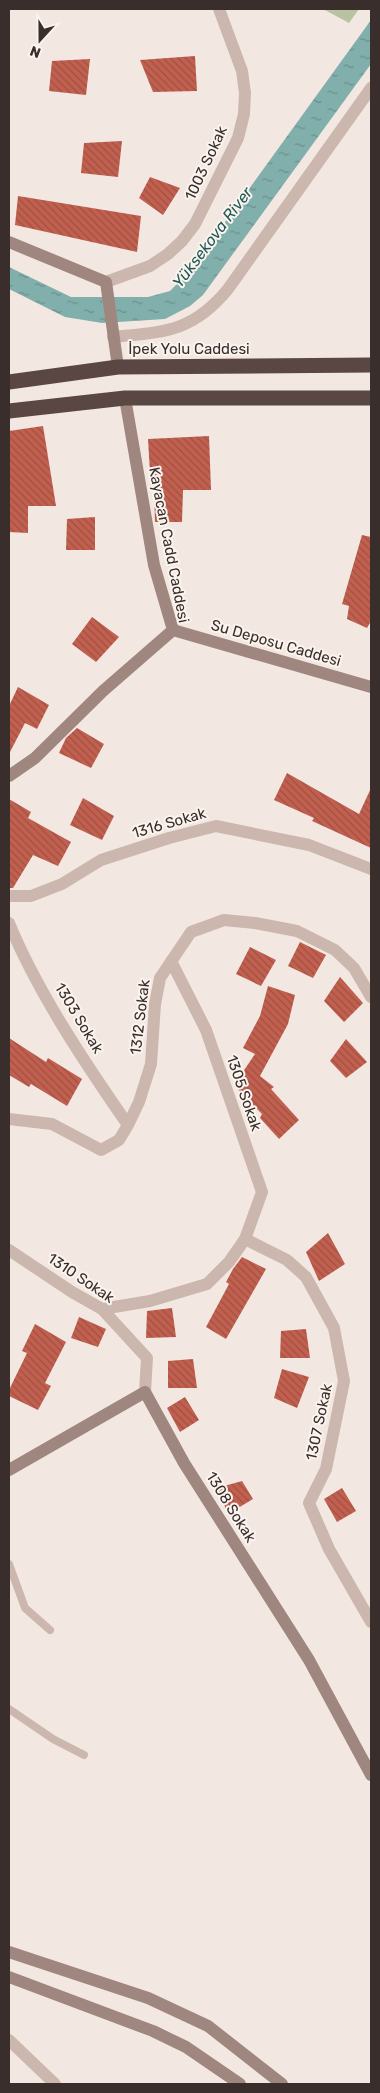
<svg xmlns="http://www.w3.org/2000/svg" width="380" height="2093" viewBox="0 0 380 2093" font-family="Rubik,sans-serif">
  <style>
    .green { fill: #bac2a1 }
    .water { fill: url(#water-ripples) }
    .building { fill: url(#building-back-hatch) }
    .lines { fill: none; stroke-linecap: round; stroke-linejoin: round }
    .lane { stroke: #cbb7ad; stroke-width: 8 }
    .street { stroke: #cbb7ad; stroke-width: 12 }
    .secondary { stroke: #9f867e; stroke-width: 12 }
    .highway { stroke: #5a4743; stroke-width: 15 }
    .labels { text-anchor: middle; stroke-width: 4; stroke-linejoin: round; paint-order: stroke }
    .street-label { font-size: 15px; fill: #392e2b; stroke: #faf3ee }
    .water-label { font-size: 16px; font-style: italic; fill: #225a58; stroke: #faf3ee }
  </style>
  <defs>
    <pattern id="water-ripples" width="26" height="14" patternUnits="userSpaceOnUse" patternTransform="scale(1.25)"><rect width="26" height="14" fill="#81afac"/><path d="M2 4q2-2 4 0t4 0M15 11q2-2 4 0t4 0" fill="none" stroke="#6b8f8c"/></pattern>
    <pattern id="building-back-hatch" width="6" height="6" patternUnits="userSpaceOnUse" patternTransform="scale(1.25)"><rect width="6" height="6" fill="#c26050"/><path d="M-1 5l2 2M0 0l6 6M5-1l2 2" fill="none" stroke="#9f5043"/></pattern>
  </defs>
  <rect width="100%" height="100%" fill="#f3e8e1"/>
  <!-- green -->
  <path class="green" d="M323 9H359L349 23Z"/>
  <!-- water -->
  <path class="water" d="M371 20V64L203 295 190 306 165 319 102 323 65 317 9 289V267L71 297H148L170 291 189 272Z"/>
  <!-- building -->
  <path class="building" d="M195 56 197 91 153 92 140 60Z
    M90 59 86 95 49 91 52 61Z
    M122 141 118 177 81 173 84 143Z
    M150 177 180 188 163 215 139 198Z
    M18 196 141 216 137 252 15 225Z
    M43 426 56 506H28V533L9 532V431Z
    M209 436 211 490H183L182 522H155L154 489H151L148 439Z
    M95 517V550H66L67 519Z
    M362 535 371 537V621L367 628 347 619 349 606 342 604Z
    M92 617 119 637 96 662 72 644Z
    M18 687 49 705 37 729 25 723 9 754V706Z
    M77 728 104 744 91 768 59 753 66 738Z
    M287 773 359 814 371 788V848L312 821 314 818 274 800Z
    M83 798 114 816 102 840 70 825Z
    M9 799 31 812 28 818 71 842 58 866 33 855 13 888H9Z
    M300 942 326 955 313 978 288 966Z
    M250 947 276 960 261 986 236 974Z
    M340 977 363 1003 344 1022 324 1001Z
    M268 986 295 995 288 1024 260 1076 274 1087 271 1089 299 1120 279 1139 260 1118 262 1114 234 1085 255 1054 243 1048 260 1016Z
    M9 1038 46 1062 48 1058 82 1079 67 1106 31 1084 29 1087 9 1075Z
    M346 1039 367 1062 346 1078 330 1061Z
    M328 1233 345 1264 319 1281 306 1252Z
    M242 1257 266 1269 226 1339 206 1327 229 1284 226 1282 233 1269Z
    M172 1308 176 1337 146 1338 147 1311Z
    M79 1317 106 1329 98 1347 71 1338Z
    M35 1324 66 1342 45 1383 51 1386 38 1410 9 1396V1390L27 1353 22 1351Z
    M306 1329 310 1358H280L281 1331Z
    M193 1359 197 1388H168V1361Z
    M282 1369 309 1377 297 1408 274 1398Z
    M185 1397 199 1420 180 1432 167 1408Z
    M242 1481 253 1499 228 1514 217 1488Z
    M342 1488 356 1511 337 1522 324 1499Z"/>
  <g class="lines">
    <!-- lane -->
    <path class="lane" d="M9 1564 25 1608 50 1630
      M9 1709 53 1739 84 1755"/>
    <!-- street -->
    <path class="street" d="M106 282 150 266 168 254 182 241 195 224 238 138 244 114 245 93 242 71 219 9
      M113 337C164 332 193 332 228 289L371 88
      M9 896H31L62 884 101 860 169 838 216 826 309 845 371 869
      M9 923C38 993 85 1063 128 1125
      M9 1119 52 1124 101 1150 119 1140 128 1125 139 1102 151 1064 155 1004 160 978 191 932 224 920 255 923 297 931 335 950 354 968 371 997
      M245 1239 287 1260 306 1277 334 1328 344 1381 326 1469 309 1503 329 1549 371 1622
      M9 1250 72 1292 102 1309 147 1358 145 1392
      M102 1309 150 1301 207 1284 229 1262 245 1239 262 1192 206 1030 171 961
      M9 2040 55 2084"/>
    <!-- secondary -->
    <path class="secondary" d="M9 242 106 282 118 367
      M173 630 371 687
      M9 776 35 758 103 691 173 630 154 565 125 398
      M9 1470 145 1392 184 1463 309 1660 371 1775
      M9 1952 148 1998 208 2026 282 2084
      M9 1977 153 2031 186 2047 240 2084"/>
    <!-- highway -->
    <path class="highway" d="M9 382 118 367 371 365
      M9 411 125 398H371"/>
  </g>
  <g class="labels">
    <!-- street labels -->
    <g class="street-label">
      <text transform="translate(206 163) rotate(-65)" y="5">1003 Sokak</text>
      <text x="189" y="354">İpek Yolu Caddesi</text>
      <text transform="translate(169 545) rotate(79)" y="5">Kayacan Cadd Caddesi</text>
      <text transform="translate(276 643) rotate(16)" y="5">Su Deposu Caddesi</text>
      <text transform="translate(169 823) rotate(-16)" y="5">1316 Sokak</text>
      <text transform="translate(140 1017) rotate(-83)" y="5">1312 Sokak</text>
      <text transform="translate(79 1018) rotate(59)" y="5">1303 Sokak</text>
      <text transform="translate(244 1093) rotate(71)" y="5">1305 Sokak</text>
      <text transform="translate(81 1278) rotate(34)" y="5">1310 Sokak</text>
      <text transform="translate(319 1422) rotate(-78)" y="5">1307 Sokak</text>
      <text transform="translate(231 1507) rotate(58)" y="5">1308 Sokak</text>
    </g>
    <!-- water labels -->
    <g class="water-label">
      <text transform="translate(212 237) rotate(-53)" y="6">Yüksekova River</text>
    </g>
  </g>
  <!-- border -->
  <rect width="380" height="2093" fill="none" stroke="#392e2b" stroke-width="20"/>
  <!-- north arrow -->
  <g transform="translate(40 40) rotate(201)" stroke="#faf3ee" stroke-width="4" paint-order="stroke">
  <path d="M0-4L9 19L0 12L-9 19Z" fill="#392e2b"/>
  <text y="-8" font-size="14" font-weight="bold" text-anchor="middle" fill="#392e2b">N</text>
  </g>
</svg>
